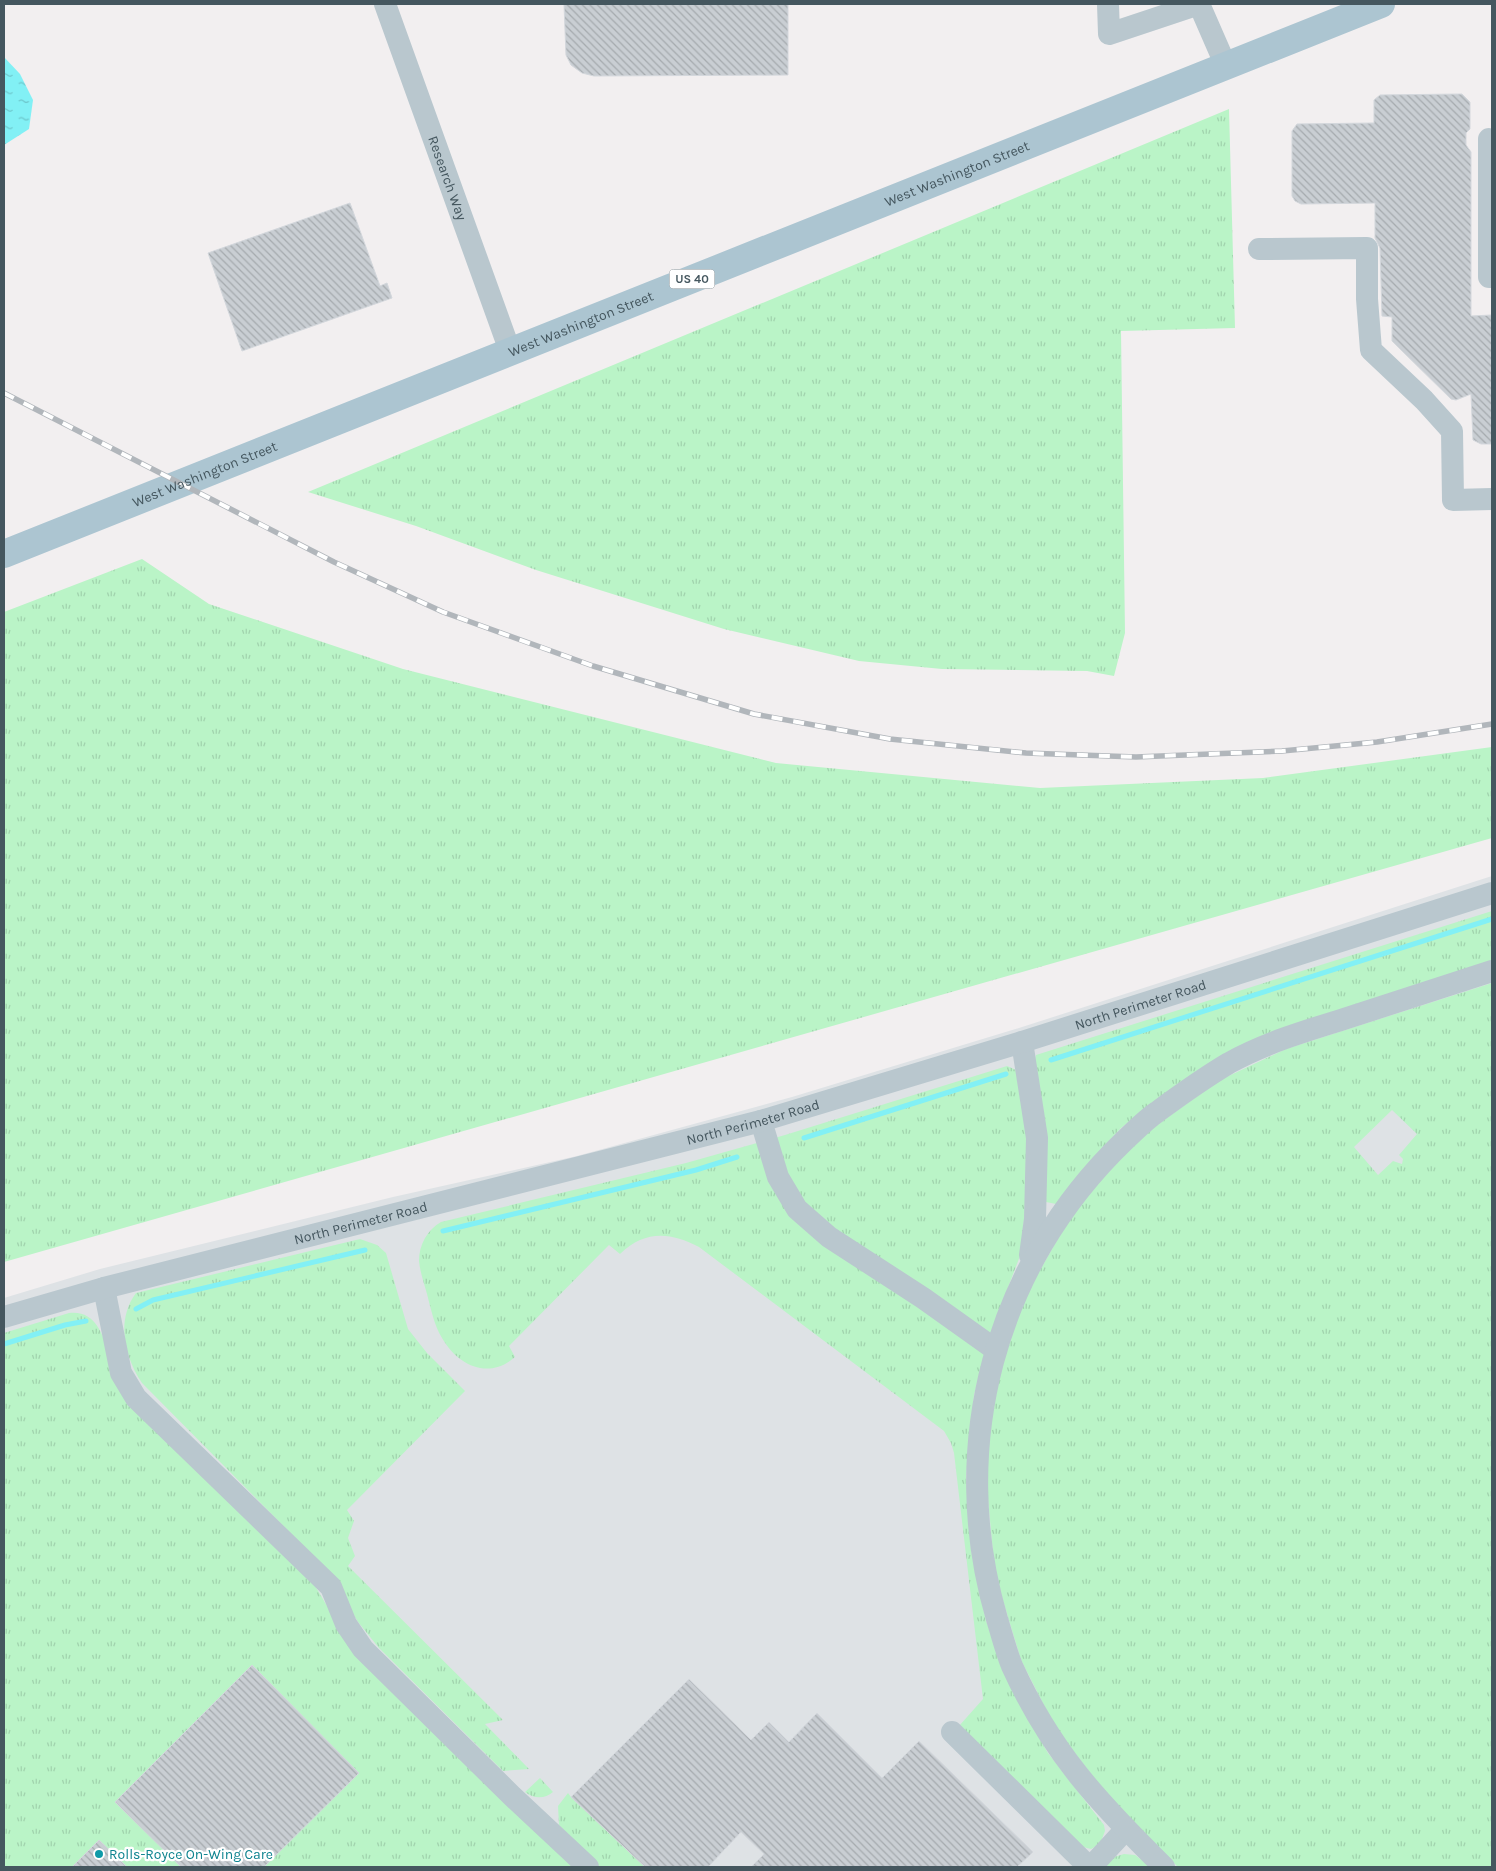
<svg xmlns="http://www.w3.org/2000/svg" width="1496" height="1871" viewBox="0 0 1496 1871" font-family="Karla,sans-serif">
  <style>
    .airport { fill: #dee2e5 }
    .grass { fill: url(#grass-tufts); fill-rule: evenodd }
    .water { fill: url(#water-ripples) }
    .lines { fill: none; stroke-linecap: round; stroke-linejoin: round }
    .stream { stroke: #82f0f5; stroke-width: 5 }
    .building { fill: url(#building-back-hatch); stroke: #d3d7dc }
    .minor { stroke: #b9c7ce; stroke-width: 22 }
    .major { stroke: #acc5d1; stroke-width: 28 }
    .rail-casing { stroke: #b1b6bb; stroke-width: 5.5 }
    .rail { stroke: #fff; stroke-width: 4; stroke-dasharray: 11; stroke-linecap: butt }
    .culture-dot { fill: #0f9aa8; stroke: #fff; stroke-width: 2 }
    .labels { text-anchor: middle; stroke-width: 4.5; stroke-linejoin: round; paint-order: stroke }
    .shield { fill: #fff; stroke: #7d898f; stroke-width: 1 }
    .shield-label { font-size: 12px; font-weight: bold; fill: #45575f }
    .street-label { font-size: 14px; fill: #45575f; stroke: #fff }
    .culture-label { font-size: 14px; fill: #0d838f; stroke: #fff; text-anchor: start }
  </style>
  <defs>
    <pattern id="grass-tufts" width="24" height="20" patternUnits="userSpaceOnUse" patternTransform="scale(1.25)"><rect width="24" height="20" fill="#baf4c7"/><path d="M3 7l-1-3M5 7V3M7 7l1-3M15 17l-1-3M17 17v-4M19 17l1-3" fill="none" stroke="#a1d3ad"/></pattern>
    <pattern id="water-ripples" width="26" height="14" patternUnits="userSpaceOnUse" patternTransform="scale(1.25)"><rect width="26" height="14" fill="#82f0f5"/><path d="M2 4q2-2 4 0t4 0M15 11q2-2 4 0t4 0" fill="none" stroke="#6cc5ca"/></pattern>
    <pattern id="building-back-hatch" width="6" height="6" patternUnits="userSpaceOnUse" patternTransform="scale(1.25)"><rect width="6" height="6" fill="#c9ced3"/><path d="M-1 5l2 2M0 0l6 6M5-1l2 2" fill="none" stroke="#a5aaae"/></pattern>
  </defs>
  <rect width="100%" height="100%" fill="#f2eff0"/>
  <!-- airport -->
  <path class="airport" d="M1492 876V1867H4V1298L100 1269 393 1197 577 1156 792 1097 1019 1028Z"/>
  <!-- grass -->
  <path class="grass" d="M1229 109 1235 328 1121 331 1125 633 1114 676 1087 671 942 669 859 661 724 629 536 570 416 526 308 492Z
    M142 559 209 604 403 669 776 763 1040 788 1263 778 1492 747V838L4 1262V612Z
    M1492 911V962L1181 1082 1121 1128 1085 1167 1056 1204 1046 1202 1034 1063 1036 1055Z
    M1492 983V1867H1178L1117 1807 1056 1729 1021 1660 995 1574 986 1477 994 1392 1023 1300 1076 1207 1142 1136 1218 1081 1286 1049ZM1392 1110 1417 1134 1399 1155 1403 1159 1402 1164 1393 1161 1378 1175 1354 1147Z
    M1007 1066 1014 1069 1023 1077 1031 1156 1020 1256 988 1340 974 1395 966 1476 971 1550 986 1621 1020 1705 1048 1753 1104 1825 1105 1831 1100 1844 1091 1849 1083 1847 959 1726 983 1699 954 1453 951 1443 944 1431 699 1247C670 1232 645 1230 620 1254L609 1245 509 1346 515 1357C489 1380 458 1366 442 1338 434 1325 431 1309 427 1294 424 1283 420 1272 419 1261 419 1245 427 1230 441 1222L686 1163 785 1135Z
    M360 1239 377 1245 386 1253 408 1329 427 1353 465 1391 347 1510 354 1521 348 1538 355 1556 348 1566 503 1720 485 1724 529 1769 503 1771 379 1648 358 1622 327 1570 142 1383C124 1356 116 1320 136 1293Z
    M69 1313C95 1310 102 1333 109 1353L314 1584 327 1606 573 1867H4V1333Z
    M540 1778 553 1792C545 1799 534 1799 525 1792Z
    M568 1793 571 1797 645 1867H600L559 1825 558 1806Z
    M1124 1854 1135 1855 1151 1867H1104L1114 1857Z"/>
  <!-- water -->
  <path class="water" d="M4 57 20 74 33 100 29 129 4 145Z"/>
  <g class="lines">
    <!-- stream -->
    <path class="stream" d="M1051 1060 1492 919
      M804 1138 1006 1074
      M443 1231 696 1170 737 1157
      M136 1309 153 1300 365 1250
      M4 1344 65 1325 86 1321"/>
  </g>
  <!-- building -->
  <path class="building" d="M564 4H788V75L594 76 582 73 571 65 566 55Z
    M1462 94 1470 102V129L1466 133V145L1471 152V316L1492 315V444H1481L1473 440 1471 394 1456 400 1451 399 1392 341V317L1382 316 1380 248 1375 238V203L1301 204 1295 201 1292 196V131L1297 124 1374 123V100L1380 95Z
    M350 203 380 286 387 283 392 298 242 351 208 253Z
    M252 1665 359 1773 264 1867H181L115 1802Z
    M689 1679 751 1740 769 1722 789 1742 817 1713 882 1778 919 1741 1033 1852 1017 1867H751L764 1854 741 1832 708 1867H645L571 1797Z
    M99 1840 127 1867H72Z"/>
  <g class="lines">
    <!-- minor -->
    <g class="minor">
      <path id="s1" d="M385 4 510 351"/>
      <path d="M1108 4 1109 34 1199 4"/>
      <path d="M1199 4 1226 66"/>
      <path d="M1489 139V277H1492"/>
      <path d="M1259 249 1367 248V299L1371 350 1424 400 1452 431 1453 500 1492 499"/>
      <path d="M1022 1042 1037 1138 1035 1219 1030 1255"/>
      <path d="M761 1121 778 1177 797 1209 829 1237 923 1298 996 1350"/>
      <path d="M104 1288 121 1373 136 1398 331 1587 346 1624 363 1649 512 1796 588 1867"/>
      <path id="s2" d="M4 1317 104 1288 761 1121 1022 1042 1492 893"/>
      <path d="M952 1732 1089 1867"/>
      <path d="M1091 1867 1126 1829"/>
      <path d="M1164 1867C1098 1802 1051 1752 1012 1666 1006 1651 1002 1635 997 1619 946 1446 995 1265 1124 1141 1135 1131 1145 1120 1157 1112 1180 1095 1204 1078 1229 1063 1265 1043 1305 1031 1344 1019 1394 1003 1443 987 1492 971"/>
    </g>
    <!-- major -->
    <path class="major" id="s3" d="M4 554 1381 4"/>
    <!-- rail casing -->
    <g class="rail-casing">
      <path id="rail" d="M4 393 334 562 443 612 593 666 754 714 890 739 1026 753 1136 757 1282 751 1377 742 1492 724"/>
    </g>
    <!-- rail -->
    <use href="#rail" class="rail"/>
  </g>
  <!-- markers -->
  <circle class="culture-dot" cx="99" cy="1854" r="5"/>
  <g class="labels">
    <!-- shield labels -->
    <rect class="shield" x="669.5" y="269.5" width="45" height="19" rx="4"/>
    <g class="shield-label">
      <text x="692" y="283">US 40</text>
    </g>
    <!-- street labels -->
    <g class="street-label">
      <text dy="5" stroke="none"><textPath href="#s3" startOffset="1026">West Washington Street</textPath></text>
      <text dy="5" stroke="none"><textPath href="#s1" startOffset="185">Research Way</textPath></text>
      <text dy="5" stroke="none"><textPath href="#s3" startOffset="621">West Washington Street</textPath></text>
      <text dy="5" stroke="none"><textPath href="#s3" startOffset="216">West Washington Street</textPath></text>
      <text dy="5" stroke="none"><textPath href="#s2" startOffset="1179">North Perimeter Road</textPath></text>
      <text dy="5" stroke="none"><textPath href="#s2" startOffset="774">North Perimeter Road</textPath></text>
      <text dy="5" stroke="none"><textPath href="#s2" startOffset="369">North Perimeter Road</textPath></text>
    </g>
    <!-- culture labels -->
    <g class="culture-label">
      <text x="109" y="1859">Rolls-Royce On-Wing Care</text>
    </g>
  </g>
  <!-- border -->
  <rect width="1496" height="1871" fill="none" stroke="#45575f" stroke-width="10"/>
</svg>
